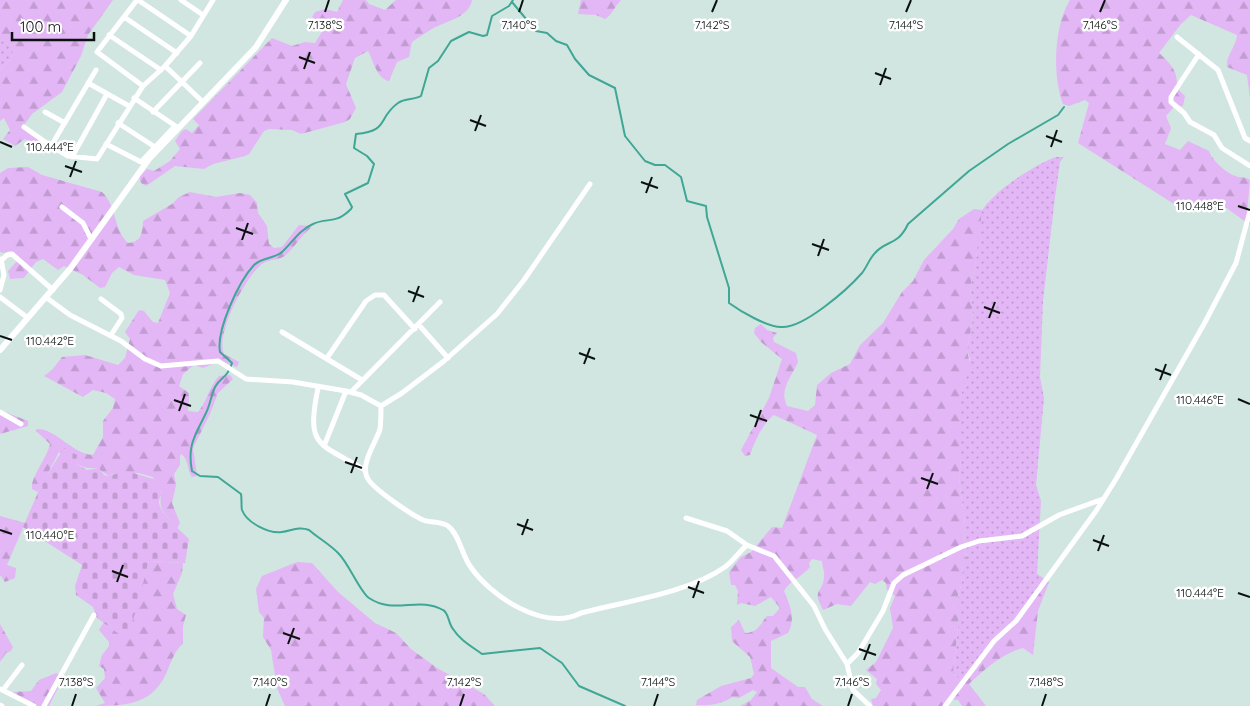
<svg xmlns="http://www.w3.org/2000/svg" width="1250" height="706" viewBox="0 0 1250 706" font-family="Quicksand,sans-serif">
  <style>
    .grass { fill: url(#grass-dots) }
    .forest { fill: url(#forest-firs) }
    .cemetery { fill: url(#cemetery-stones) }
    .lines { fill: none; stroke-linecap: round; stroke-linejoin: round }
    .stream { stroke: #3fa795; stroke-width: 2 }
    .minor { stroke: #fff; stroke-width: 5 }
    .tertiary { stroke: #fff; stroke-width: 6 }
    .ticks { fill: none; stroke: #0a110f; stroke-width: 2 }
    .ticks-label { font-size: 12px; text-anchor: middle; fill: #0a110f; stroke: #fff; stroke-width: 5; stroke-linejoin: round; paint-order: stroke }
  </style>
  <defs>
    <pattern id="grass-dots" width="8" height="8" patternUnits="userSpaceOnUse" patternTransform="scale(1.25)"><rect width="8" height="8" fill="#e3b6f5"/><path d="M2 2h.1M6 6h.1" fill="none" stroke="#c19bd1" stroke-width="1.8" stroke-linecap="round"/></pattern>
    <pattern id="forest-firs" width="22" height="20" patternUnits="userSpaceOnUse" patternTransform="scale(1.25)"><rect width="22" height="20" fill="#e3b6f5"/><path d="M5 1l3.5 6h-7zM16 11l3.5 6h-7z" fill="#c19bd1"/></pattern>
    <pattern id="cemetery-stones" width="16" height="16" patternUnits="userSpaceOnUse" patternTransform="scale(1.25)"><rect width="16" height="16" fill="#e3b6f5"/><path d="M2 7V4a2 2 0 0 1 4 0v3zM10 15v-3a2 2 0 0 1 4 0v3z" fill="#c19bd1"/></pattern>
  </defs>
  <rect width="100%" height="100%" fill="#d1e6e1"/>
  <!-- grass -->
  <path class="grass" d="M0 40 13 46C14 58 8 62 0 70Z
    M1056 157H1064L1060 162 1055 197 1043 301 1040 377 1044 398 1036 485 1041 501 1037 574 1049 582 1041 588 968 679 961 680 953 674 959 616 957 600 961 586 963 565 967 556 964 551 965 524 959 478 961 458V396L970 359 967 350 973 318 970 287 975 268 980 216C985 196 1037 163 1056 157Z"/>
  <!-- forest -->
  <path class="forest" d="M0 0H113L88 35 81 56 62 92 32 114 22 128 40 141 35 145 25 139 15 146 3 139 10 130 4 118 0 121V70C8 62 14 58 13 46L0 40Z
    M343 0H366L369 4 385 10 396 0H472C469 18 445 21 432 29 425 33 418 38 412 42L409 57 397 62 389 81C377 79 373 60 368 51L355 58 346 84 356 108 350 119 345 122 301 134 292 130 269 129 264 131 249 154 245 156 213 164 204 169 175 166 146 186 141 183 139 177 147 169 154 171 170 161 180 149 175 141 182 131 186 129 192 133 199 125 193 119 272 38 292 46 305 42 315 43 325 27 312 17 315 12 325 9 337 12Z
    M581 0H621C615 6 612 15 605 19L596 15 578 14Z
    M1070 0H1250V98L1247 75 1227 67C1226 54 1236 48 1237 35L1191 15 1181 24 1159 53C1171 64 1178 71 1177 88L1185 96 1183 106 1174 107 1166 116 1171 128 1165 144 1180 150 1188 141 1209 151C1212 160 1226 173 1235 176 1240 178 1244 176 1250 180L1247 213 1250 215V225L1225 207 1185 211 1078 143 1089 103 1085 100 1069 106 1063 104C1052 76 1054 25 1070 0Z
    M28 167 42 175 102 192C116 204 114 231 128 243 142 242 142 233 143 221L172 204 179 197 190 192 216 197 240 193 250 195 257 203 258 213 267 226 269 244 274 248 282 247 299 225 311 226V228C301 235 296 246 287 254 280 261 270 258 262 264 246 276 215 334 224 354L239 362 237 367 220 361 203 368 194 365 183 374 179 386 189 393 188 411 198 412C207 401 209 387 219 376L230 375 233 379 218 393 210 414 193 448 197 476 192 477C187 470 189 459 181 454L180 456V465L174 474 176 485 172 503 180 523 177 529C165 513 157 511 162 491L153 477 138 473 112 474 109 476 97 468C81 470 72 461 59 452L38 492 32 489C30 478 47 458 50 444L36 431 37 429C57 429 72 454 93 455L103 437V421L113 408 115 399 106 393 93 390 83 397 44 376 52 370 62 357 85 355 118 365 125 358 130 339 125 332 139 310 144 311 153 322 158 323 170 293 165 280 134 275 119 267 112 273 105 287 100 288 83 275 64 266 58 270 43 259 36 262 24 278 10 279 8 271 17 261 16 256 10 251 3 253 0 252V173L8 168Z
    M974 209 982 210 975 268 970 287 973 318 967 350 970 364 961 396V458L959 478 965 524 964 550 967 558 963 565 961 586 958 595 959 616 953 674 961 680 968 679 1041 588 1049 582 1038 611 1033 655 1023 648C1002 654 985 669 969 684L986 706H962L958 700 949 699 943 706H873L871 699 876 698 881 690 876 684 877 679 866 670 876 662 893 628 890 608 895 596 887 590 886 583 882 580 875 584 870 582 851 606 837 604 823 610C811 588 823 594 824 577 825 571 822 566 822 561L812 559 809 563 810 567C803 576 788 582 784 591 790 605 796 619 788 633L771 641V668L798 687H805L812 699 823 706H740L751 700 757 692 753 690 739 698 733 697C721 704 710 706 696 705L697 700 721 686 751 678 754 674 750 657 732 641 731 627 739 620 745 633C758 633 760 624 767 616H773L780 608 771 597 755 606 741 603 737 605 738 591 735 585H731L729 572 741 557 751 552 772 527 782 528 817 435 774 415C762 424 755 441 750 455L745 456 741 450 769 398 782 359 761 342 754 333 755 328 761 324 767 330 777 333 773 338 774 342 796 353 798 362C791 378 779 389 787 406L808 411 815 405 817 385 831 373 850 364 860 345 883 323 902 292 913 281 924 260 953 229 959 219Z
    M0 410 28 421V426L0 434Z
    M0 516 25 523 7 565 16 568 15 578 5 582 0 575Z
    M149 561 183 563 182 573 173 594 177 609 186 615 183 626V643C174 652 171 662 166 674 152 704 126 706 96 706L105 703 96 688 105 678 104 669 99 666 102 655 109 646V642L99 630 104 622 111 628 130 625Z
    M297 562 312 563 338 592 375 623 396 633 411 649 437 668 484 694 495 706H285L277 688 271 650 263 637 264 618 259 612 256 589 262 576Z
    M0 624 13 647 11 651 6 653 0 662Z
    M56 673 63 676V678L49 706H35L13 692 31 691 39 680Z"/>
  <!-- cemetery -->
  <path class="cemetery" d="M64 448 77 455 76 464 87 470 99 468 104 475 108 476 126 471 157 480 162 491C161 495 159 499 159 502 159 513 181 531 189 539L185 563 149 561C143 579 136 626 123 637L97 618 93 607 76 595 75 586 82 565 23 527 43 481Z"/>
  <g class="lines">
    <!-- stream -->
    <path class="stream" d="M513 0 509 6 492 16 487 35 483 36 469 32 451 41 438 61 429 68 421 96C414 100 405 98 398 103 377 118 390 131 356 134L354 148 367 156 374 164 368 183 345 194 352 207 351 209C335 225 328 217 313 224 299 230 292 243 282 252 274 259 262 257 254 265 239 281 216 330 220 352L232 363C227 379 221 376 215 387 211 396 210 405 206 413 195 436 187 445 192 471L200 476 218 477 241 494C242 499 241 506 242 510 247 523 269 534 282 532 291 531 299 526 309 530 318 538 331 545 339 554 349 564 360 592 369 598 394 615 419 596 443 610 449 613 448 623 453 629 460 640 471 646 482 654L540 648 562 663 579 686 625 706
      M512 2 536 31 547 33 556 41 567 45 575 59 589 75 615 88 625 136 645 161 655 165H665L681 177 687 201 706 206 707 217 729 288V303C740 311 767 327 781 327 803 329 848 289 862 273 867 267 869 259 875 253 886 240 898 246 908 224L969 171 1008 144 1058 115 1064 107"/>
    <!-- minor -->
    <path class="minor" d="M138 0 191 36
      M181 0 203 15
      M124 17 177 53
      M109 35 161 70
      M1177 37 1218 70 1245 138 1250 141
      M1199 54 1171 97V102L1184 113 1190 122 1214 135 1222 148 1250 166
      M88 83 129 106
      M143 86 163 68
      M134 98 177 127
      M203 102 165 66 191 36 213 0
      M45 112 65 123
      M153 112 200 63
      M118 123 155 147
      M24 127 51 146 96 70
      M106 144 141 162 175 126
      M51 146 68 156 97 159 143 86 97 52 137 0
      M72 157 107 94
      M62 207 83 223 91 239
      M2 260 7 255 12 254 53 290
      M0 290 4 275 1 259
      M0 297 28 318
      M47 298 70 315 121 341 145 359 161 366 218 361 246 379 293 382 346 391 361 395 381 406C381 413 381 421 380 429 376 443 359 465 368 479 375 490 410 514 423 520 431 523 441 521 448 526 459 534 462 555 470 566 490 596 544 632 581 613 626 601 686 594 725 567 733 561 739 552 747 545L774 556 814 606 825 629 847 664 853 690 870 706
      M101 299 121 314 122 318 111 335
      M419 325 448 358
      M282 332 362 380
      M327 358 366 301 375 295H384L415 329
      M318 388C306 448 318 442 365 470
      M351 392 440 302
      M381 406 402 393 444 361 497 314 524 280 590 184
      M0 412 21 424
      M324 446 346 391
      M686 518 727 531 747 545
      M847 664 858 653 883 611 894 583 903 575 961 547 979 541 1022 536 1059 515 1103 499
      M0 689 34 706
      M3 690 22 665
      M0 705 2 706
      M44 706 94 615
      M945 706 994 641 1016 621 1096 511 1116 479 1204 324 1236 263 1250 211"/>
    <!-- tertiary -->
    <path class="tertiary" d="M0 350 70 269 149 159 256 47 286 0"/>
  </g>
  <!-- ticks -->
  <path class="ticks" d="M325 12 329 0M519 12 523 0M712 12 717 0M906 12 911 0M1100 12 1105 0M299 57 315 63M304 69 310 52M875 73 891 79M880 85 886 68M470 120 486 126M475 131 481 115M1046 136 1062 142M0 142 12 147M1051 147 1057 130M65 166 82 172M70 177 76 161M641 182 658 188M646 193 652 177M1238 206 1250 210M236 228 253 234M242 240 248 223M812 244 829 250M818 256 824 239M408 291 424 297M413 302 419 286M984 307 1000 313M989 318 995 302M0 336 12 340M579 353 595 359M584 364 590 348M1155 369 1171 375M1160 380 1166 364M1238 399 1250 404M174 400 191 406M179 411 185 394M750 415 767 421M755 427 761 410M345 462 362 468M351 473 357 457M921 478 938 484M927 489 933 473M517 524 533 530M0 530 12 534M522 535 528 519M1093 540 1109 546M1098 551 1104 535M112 571 128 577M117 582 123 565M688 587 704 593M1238 593 1250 597M693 598 699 581M283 633 300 639M288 644 294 628M859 649 876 655M864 660 870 644M72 706 76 694M266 706 270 694M460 706 464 694M654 706 658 694M848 706 852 694M1042 706 1046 694"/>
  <g class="ticks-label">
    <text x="325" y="29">7.138°S</text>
    <text x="519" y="29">7.140°S</text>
    <text x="712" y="29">7.142°S</text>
    <text x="906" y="29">7.144°S</text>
    <text x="1100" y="29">7.146°S</text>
    <text x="50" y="151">110.444°E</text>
    <text x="1200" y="210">110.448°E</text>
    <text x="50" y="345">110.442°E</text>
    <text x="1200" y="404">110.446°E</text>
    <text x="50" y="539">110.440°E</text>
    <text x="1200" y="597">110.444°E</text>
    <text x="76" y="686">7.138°S</text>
    <text x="270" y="686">7.140°S</text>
    <text x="464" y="686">7.142°S</text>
    <text x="658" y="686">7.144°S</text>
    <text x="852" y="686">7.146°S</text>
    <text x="1046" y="686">7.148°S</text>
  </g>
  <!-- scale -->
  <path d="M12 32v8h82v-8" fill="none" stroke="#0a110f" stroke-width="2.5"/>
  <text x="20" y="32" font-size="15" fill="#0a110f" stroke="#ffffff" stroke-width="4" paint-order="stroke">100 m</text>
</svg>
